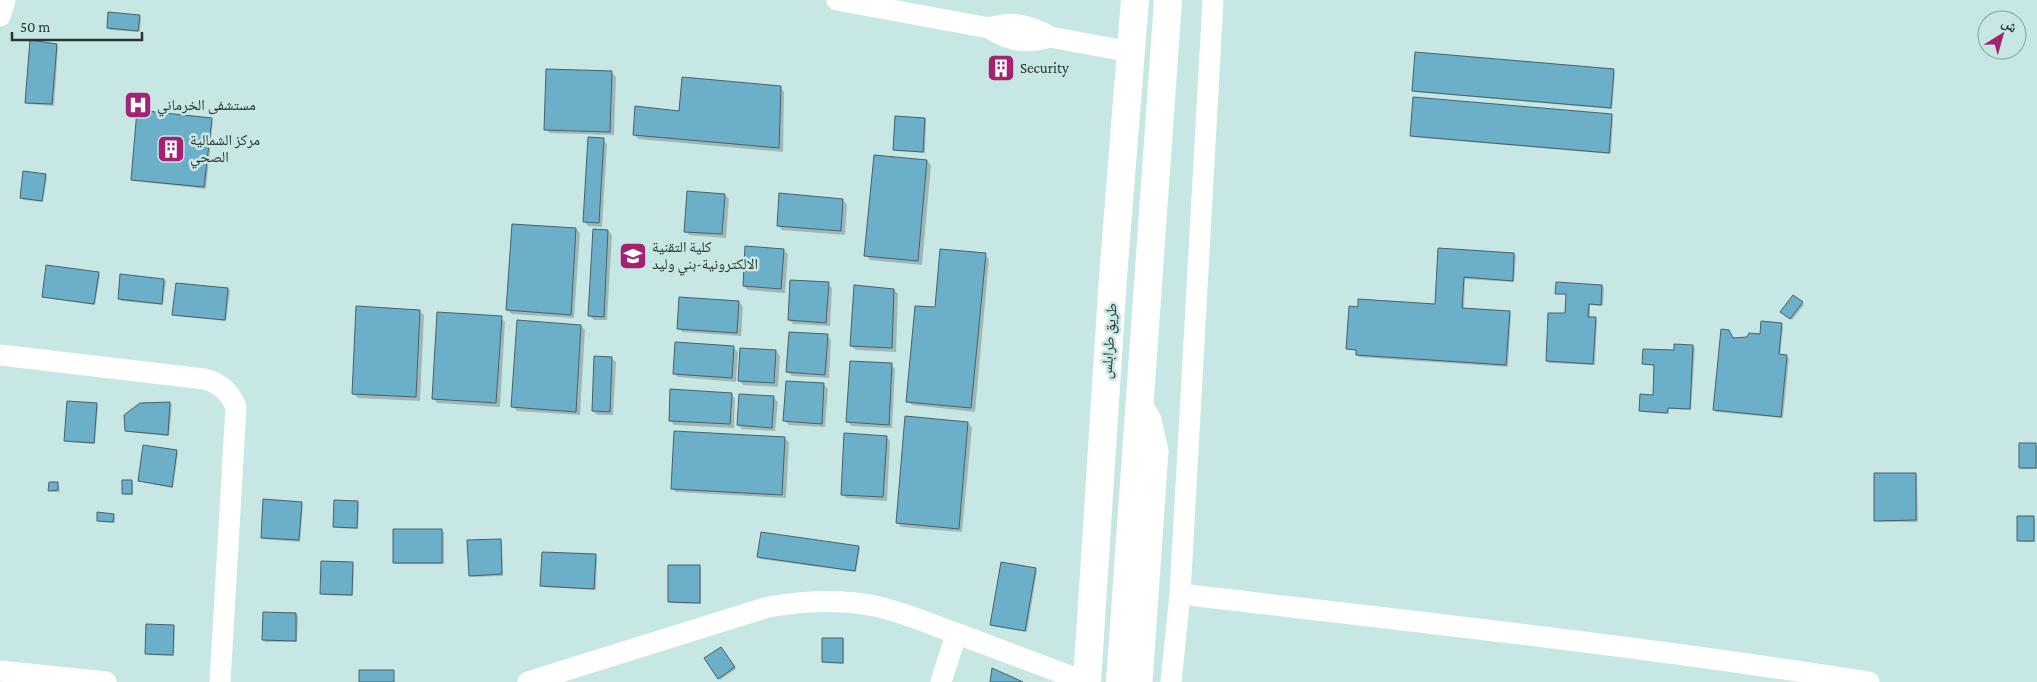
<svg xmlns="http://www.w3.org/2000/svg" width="2037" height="682" viewBox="0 0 2037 682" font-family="'Crimson Pro','Noto Naskh Arabic',serif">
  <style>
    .shadow { fill: #0003 }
    .building { fill: #6bafc8; stroke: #48616a }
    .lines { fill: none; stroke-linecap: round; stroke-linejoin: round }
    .street { stroke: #fff; stroke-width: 21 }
    .highway { stroke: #fff; stroke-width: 28 }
    .labels { text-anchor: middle; stroke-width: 5; stroke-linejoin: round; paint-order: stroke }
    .poi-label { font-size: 15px; fill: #273433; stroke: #c7e7e5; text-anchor: start }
    .street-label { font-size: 15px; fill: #273433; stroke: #c7e7e5 }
  </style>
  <rect width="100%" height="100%" fill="#c7e7e5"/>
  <!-- shadow -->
  <path class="shadow" d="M139 16 141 18 140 32 110 30 108 28Z
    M56 45 58 47 54 106 28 104 26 102Z
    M1012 62 1014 63 1013 80 992 78 990 76Z
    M1613 70 1615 72 1612 109 1415 92 1413 91Z
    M611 72 616 77 614 135 550 133 545 129Z
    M780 87 784 92 783 152 639 139 634 135 680 112Z
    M1612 115 1613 117 1611 154 1413 137 1411 135Z
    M924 119 926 121 925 153 896 151 895 150Z
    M211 120 213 121 206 189 134 181 132 179Z
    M603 140 607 144 602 227 588 226 584 221Z
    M927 161 931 165 922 265 870 260 866 256Z
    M45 175 47 177 43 202 23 200 21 198Z
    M725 195 729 199 726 238 689 235 685 231Z
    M781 195 843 200 847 205 845 235 782 230 778 225Z
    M576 229 580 233 574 318 512 314 507 310Z
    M608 231 612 235 607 320H594L589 315Z
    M1439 249 1514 254 1516 256 1514 282 1465 279 1464 309 1509 312 1511 314 1508 367 1359 357 1357 351 1348 348 1436 305Z
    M783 250 788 254 785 293 748 290 744 286Z
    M985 255 989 259 975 412 912 405 908 401 936 308Z
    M98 274 100 275 95 305 45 298 43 296Z
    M164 280 166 281 163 305 121 301 119 299Z
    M828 284 832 288 830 326 793 324 789 320Z
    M1602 286 1604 288 1603 306 1590 305V318L1597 320 1595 365 1549 363 1547 361 1566 315 1567 295 1556 293Z
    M228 289 230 291 226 321 176 316 174 314Z
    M894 290 898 294 896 352 856 350 851 346Z
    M1793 297 1804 305 1792 320 1782 311Z
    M739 302 743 307 741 336 683 332 678 328Z
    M419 311 424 315 420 401 358 398 353 393Z
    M501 318 505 322 500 407 437 403 433 398Z
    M1781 325 1783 326 1780 356 1789 358 1783 418 1716 412 1714 410 1730 333 1734 339 1761 336Z
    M581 326 585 330 580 415 517 411 513 407Z
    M827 335 831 340 829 378 792 376 788 372Z
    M1675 345 1693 346 1695 348 1691 410 1669 409V414L1642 412 1640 410 1654 397 1655 366 1643 364 1675 352Z
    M734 348 738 352 736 382 678 377 674 373Z
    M776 351 780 356 778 387 743 385 739 380Z
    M611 358 616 362 613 415H597L593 411Z
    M891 365 895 369 892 428 852 426 847 422Z
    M824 385 828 389 825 427 789 425 785 421Z
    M731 394 735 398 734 428 674 425 670 420Z
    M740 395 774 398 778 402 775 431 742 429 738 425Z
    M170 403 172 405 169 436 128 432 126 431Z
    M96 404 98 406 95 444 67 442 65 440Z
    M968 423 972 427 962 532 901 527 897 522Z
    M886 437 890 441 887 501 846 498 842 494Z
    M784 438 789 442 786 498 676 492 672 488Z
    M2035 444 2037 446V469H2022L2020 467Z
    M176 451 178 453 173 488 139 481Z
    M1915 474 1917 476 1918 522H1877L1876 520Z
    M131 481 133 483V495H125L123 493Z
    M58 483 60 492H51L50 490Z
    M357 502 359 504 358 529 336 528 334 526Z
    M301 503 303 505 300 542 264 539 262 537Z
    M113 515 115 517V523L100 522 98 521Z
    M2033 517 2035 519V542H2020L2018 540Z
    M442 531 444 532V564H396L394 562Z
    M500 540 502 542 503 576 472 577 470 575Z
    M858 547 860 549 856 572 760 559 759 557Z
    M595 556 597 557 596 590 543 587 541 586Z
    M353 564 354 565 353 596 323 595 321 593Z
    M700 567 701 568V604L671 603 669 602Z
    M1035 569 1037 571 1027 632 993 626 992 624Z
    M296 614 298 616 297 642H265L263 640Z
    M173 626 175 628 174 656 148 655 146 653Z
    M843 640 844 641V664L825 663 823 662Z
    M723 650 736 669 720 680 719 678Z"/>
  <!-- building -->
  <path class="building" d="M108 12 140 15 138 31 107 28Z
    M30 40 57 44 52 104 25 103Z
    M1415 52 1614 69 1611 108 1412 91Z
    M990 59 1012 60V78L989 76Z
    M546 69 612 71 610 132 544 130Z
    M682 77 781 86 779 148 633 135 635 106 679 111Z
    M1413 97 1612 114 1609 153 1410 136Z
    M137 110 212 118 204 187 131 180Z
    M895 116 925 118 923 152 893 150Z
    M588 137 604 138 599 223 583 222Z
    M874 155 927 160 918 261 864 256Z
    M23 171 46 174 42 201 20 198Z
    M687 191 725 194 722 234 684 232Z
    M779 193 843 199 841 231 777 226Z
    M512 224 576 228 571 315 506 310Z
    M593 229 608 230 604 317 588 316Z
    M745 246 784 249 781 289 743 286Z
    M1438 248 1514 253 1513 281 1464 277 1462 308 1510 311 1506 365 1356 355V350L1346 349 1349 306 1358 307V299L1435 304Z
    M940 249 986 253 971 408 906 402 915 306 935 307Z
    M46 265 99 272 94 304 42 297Z
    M120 274 164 279 162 304 118 299Z
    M790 280 829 282 826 323 788 320Z
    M1556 282 1602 285 1601 305 1589 304 1588 317H1596L1593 364 1546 361 1548 313H1565L1566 294H1555Z
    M176 283 228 288 225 320 172 315Z
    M854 285 894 289 892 348 850 346Z
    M1793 295 1803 302 1790 319 1780 312Z
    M679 297 739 301 737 333 677 329Z
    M356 306 420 310 416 397 352 394Z
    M437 312 502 316 496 403 432 399Z
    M517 320 581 325 576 412 511 407Z
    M1761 321 1782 323 1779 354 1787 355 1781 417 1713 410 1721 329 1729 330 1733 338 1747 337 1749 333 1760 334Z
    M789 332 828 334 825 375 786 372Z
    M675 342 734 346 732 378 673 374Z
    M1674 344 1693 345 1690 409 1668 408 1667 413 1639 411 1640 394 1653 395 1654 365 1642 364 1643 349 1674 350Z
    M740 348 776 350 774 383 738 381Z
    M594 356 612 357 610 412 592 411Z
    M850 361 892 363 889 425 846 422Z
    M786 381 824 383 822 424 783 421Z
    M670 389 732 393 730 424 669 421Z
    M739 394 774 396 772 428 737 425Z
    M67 401 97 403 94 443 64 441Z
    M170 402 168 435 125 431 124 415 140 403Z
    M905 416 968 422 959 529 896 523Z
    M674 431 785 437 782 495 671 489Z
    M844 433 887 436 883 497 841 495Z
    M2019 443H2036V468H2019Z
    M143 445 177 450 172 487 138 481Z
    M1874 473H1916V520L1874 521Z
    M122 480H132V494H122Z
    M49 482H58V490L48 491Z
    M263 499 302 502 299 540 261 538Z
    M334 500 358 501 357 528 333 527Z
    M97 512 114 514 113 522 97 521Z
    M2017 516H2034V541H2017Z
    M393 529H442V563H393Z
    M761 532 859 546 855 571 757 557Z
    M501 539 502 574 469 576 467 540Z
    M542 552 596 554 594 589 540 586Z
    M321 561 353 562 352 595 320 594Z
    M1001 562 1036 568 1025 631 990 625Z
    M668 565H700V603L668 602Z
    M263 612 296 613V641L262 640Z
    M146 624 174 625 173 655 145 654Z
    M822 638H843V663L822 662Z
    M721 647 735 667 718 679 704 658Z
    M992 668 1023 682H990Z
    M359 670H394V682H359Z"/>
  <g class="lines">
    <!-- street -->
    <path class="street" d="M837 0 989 28C1009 41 1027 44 1050 37
      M0 16 5 0
      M989 28C1011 21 1030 24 1050 37L1131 52
      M0 355 204 379C220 383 229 391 236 407L220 682
      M1139 399 1151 420 1158 451 1142 682
      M1180 594C1410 621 1640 646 1869 682
      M0 671 106 682
      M528 682 768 607C803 601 840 599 875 606 903 612 930 624 958 634 1001 650 1043 666 1086 682
      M941 682 956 634
      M1171 682 1180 594 1213 0"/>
    <!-- highway -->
    <path class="highway" d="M1087 682 1113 277 1135 0
      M1120 682 1168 0"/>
  </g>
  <!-- icons -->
  <defs>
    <g id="building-square" transform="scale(1.4375)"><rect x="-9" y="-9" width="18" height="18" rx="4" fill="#a42272" stroke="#c7e7e5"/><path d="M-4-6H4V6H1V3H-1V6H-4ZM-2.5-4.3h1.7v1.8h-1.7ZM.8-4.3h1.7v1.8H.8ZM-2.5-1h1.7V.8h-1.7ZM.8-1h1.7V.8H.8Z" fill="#fff"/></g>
    <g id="hospital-square" transform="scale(1.4375)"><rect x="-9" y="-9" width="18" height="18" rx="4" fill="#a42272" stroke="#c7e7e5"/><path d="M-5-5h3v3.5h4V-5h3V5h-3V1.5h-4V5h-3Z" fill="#fff"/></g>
    <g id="university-square" transform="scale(1.4375)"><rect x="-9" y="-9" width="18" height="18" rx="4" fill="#a42272" stroke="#c7e7e5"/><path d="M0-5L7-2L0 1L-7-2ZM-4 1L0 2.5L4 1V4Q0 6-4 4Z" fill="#fff"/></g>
  </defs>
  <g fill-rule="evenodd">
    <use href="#building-square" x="1001" y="68"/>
    <use href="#hospital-square" x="138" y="105"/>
    <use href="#building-square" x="171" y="149"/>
    <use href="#university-square" x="633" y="256"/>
  </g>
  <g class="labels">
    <!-- poi labels -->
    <g class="poi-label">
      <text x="1020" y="73">Security</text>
      <text x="157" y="110">مستشفى الخرماني</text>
      <text x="190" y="145">مركز الشمالية<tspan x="190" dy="17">الصحي</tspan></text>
      <text x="652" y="252">كلية التقنية<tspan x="652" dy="17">الالكترونية-بني وليد</tspan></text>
    </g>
    <!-- street labels -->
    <g class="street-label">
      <text transform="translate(1109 341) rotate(-86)" y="5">طريق طرابلس</text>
    </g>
  </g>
  <!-- north arrow -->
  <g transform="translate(2002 35) rotate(37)"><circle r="24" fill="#c7e7e5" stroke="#879f9e"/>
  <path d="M0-4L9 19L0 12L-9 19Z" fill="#a42272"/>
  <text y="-8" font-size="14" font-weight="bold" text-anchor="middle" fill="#273433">ش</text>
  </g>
  <!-- scale -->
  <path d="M12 32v8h130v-8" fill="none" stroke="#273433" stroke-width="2.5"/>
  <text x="20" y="32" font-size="15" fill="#273433" stroke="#c7e7e5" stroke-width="4" paint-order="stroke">50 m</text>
</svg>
